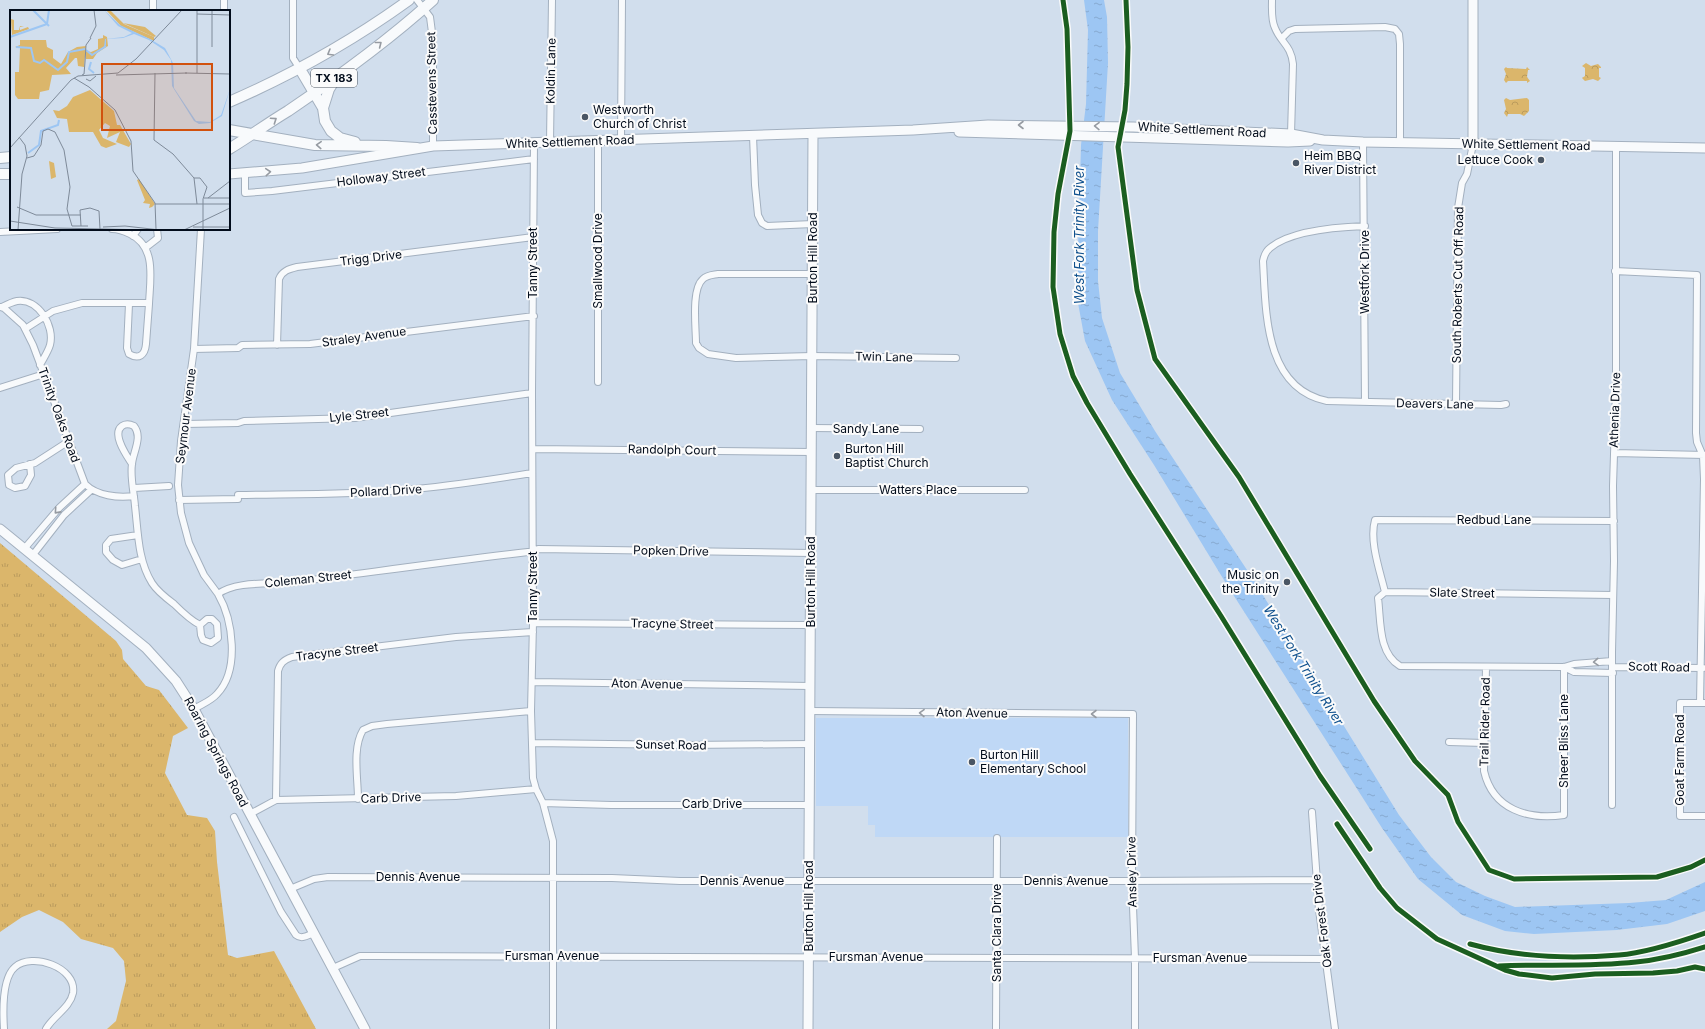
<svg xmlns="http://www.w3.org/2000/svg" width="1705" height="1029" viewBox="0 0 1705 1029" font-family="Inter,sans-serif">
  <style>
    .built { fill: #bfd8f6 }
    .grass { fill: url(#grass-tufts) }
    .forest { fill: url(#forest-crowns) }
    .water { fill: url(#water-ripples) }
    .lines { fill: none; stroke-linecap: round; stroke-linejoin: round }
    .street-casing { stroke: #a3b0bf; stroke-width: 8 }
    .secondary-casing { stroke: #a3b0bf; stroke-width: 11 }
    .primary-casing { stroke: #a3b0bf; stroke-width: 12 }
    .street { stroke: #f8fafc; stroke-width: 6 }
    .secondary { stroke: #f8fafc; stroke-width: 9 }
    .primary { stroke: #f8fafc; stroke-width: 10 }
    .cycleway-casing { stroke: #fbfbfb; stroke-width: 8 }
    .cycleway { stroke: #1b5e20; stroke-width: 5 }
    .oneway { stroke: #969ba2 }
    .poi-dot { fill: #4a5664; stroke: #fbfbfb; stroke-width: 1.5 }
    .labels { text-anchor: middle; stroke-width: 4; stroke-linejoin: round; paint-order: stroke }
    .shield { fill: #fbfbfb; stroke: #4d545e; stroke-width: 1 }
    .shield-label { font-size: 11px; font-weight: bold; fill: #020c1b }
    .street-label { font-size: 12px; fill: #020c1b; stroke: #fbfbfb }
    .poi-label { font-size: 12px; fill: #020c1b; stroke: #fbfbfb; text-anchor: start }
    .water-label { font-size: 13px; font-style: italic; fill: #0f508d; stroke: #fbfbfb }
    .inset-river { fill: none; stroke: #9dc6f3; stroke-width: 2 }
    .inset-road { fill: none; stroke: #7e8a99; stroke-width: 1 }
    .view { fill: #d1510e; fill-opacity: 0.15; stroke: #d1510e; stroke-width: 2 }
    .inset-edge { fill: none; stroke: #020c1b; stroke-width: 2 }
  </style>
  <defs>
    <pattern id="grass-tufts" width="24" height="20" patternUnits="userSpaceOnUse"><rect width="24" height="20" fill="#dbb66b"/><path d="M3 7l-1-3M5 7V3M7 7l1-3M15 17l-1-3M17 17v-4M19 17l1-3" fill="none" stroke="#ba9b5c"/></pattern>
    <pattern id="forest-crowns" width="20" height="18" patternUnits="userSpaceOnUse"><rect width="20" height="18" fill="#dbb66b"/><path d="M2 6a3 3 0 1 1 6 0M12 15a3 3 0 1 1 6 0" fill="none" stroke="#ba9b5c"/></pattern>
    <pattern id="water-ripples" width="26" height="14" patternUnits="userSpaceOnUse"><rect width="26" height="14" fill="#9dc6f3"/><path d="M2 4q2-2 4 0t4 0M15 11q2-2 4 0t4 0" fill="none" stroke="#86a9d0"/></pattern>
  </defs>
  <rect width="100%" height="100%" fill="#d1deed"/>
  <!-- built -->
  <path class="built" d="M816 718H1128V837H875V825H868V806H816Z"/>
  <!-- grass -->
  <path class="grass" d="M0 543 116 641 122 650 123 659 146 686 159 690 188 728 173 736 165 773 187 815 207 818 215 831 217 862 228 955 237 958 274 951 316 1029H107L116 1021 126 981 124 961 113 948 81 939 63 922 39 910 22 917 0 932Z"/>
  <!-- forest -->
  <path class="forest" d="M1586 63 1591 66 1598 64 1601 67V68H1599V77L1601 78 1598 81 1593 79 1585 81 1582 78 1585 76V68L1582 66Z
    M1506 67 1507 68 1526 69 1527 67 1530 70H1528L1527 77 1530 81 1527 83V81H1508L1506 83 1504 80 1506 74 1504 69Z
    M1506 98 1510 100 1527 98 1529 100V111L1524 116 1520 114H1508L1507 117 1504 113 1506 109 1504 100Z"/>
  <!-- water -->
  <path class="water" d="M1084 0H1104L1107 17 1108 63 1098 231V281L1102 318 1120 373 1155 431 1253 579 1399 815 1431 857 1456 882 1485 896 1515 907 1629 903 1666 900 1705 882V911L1667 924 1617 930 1534 934 1505 931 1462 915 1418 879 1382 828 1227 585 1154 465 1112 400 1085 341 1078 303V248L1081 145 1086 104 1088 30Z"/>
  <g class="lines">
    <!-- street casing -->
    <g class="street-casing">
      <path id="street" d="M153 0V11
        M224 0V11
        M293 0V58L300 69
        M417 0 430 17 433 40V146
        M1272 0C1272 9 1271 20 1275 28 1281 43 1291 45 1293 64L1291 134
        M1282 38 1289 31 1295 29 1385 27 1395 29 1399 34 1400 44V143
        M753 136 755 185 758 215 762 223 767 226 813 224
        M621 140 622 0
        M598 141V382
        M550 142 552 0
        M1363 142 1365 402
        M534 143 532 393 533 623 531 711 533 778 536 789 543 803 553 841V1029
        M245 174V193L272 191 534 159
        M1365 226C1338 227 1291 230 1270 248 1266 251 1264 256 1263 261 1266 312 1264 388 1327 401L1501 405 1506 404
        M112 229C119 229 124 231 130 234 157 247 150 279 149 304 148 317 147 331 146 344 145 355 139 360 129 354L127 348 129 304
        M201 229 194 349 181 441 178 485 181 513 189 543 204 575 218 594
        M0 232 57 229
        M133 236 138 229
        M145 248 158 238 157 229
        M1615 271 1697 275 1696 433 1697 442 1703 456 1704 479 1700 703
        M813 274H718C713 275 707 275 703 279 691 289 696 328 696 343L699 348 708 354 736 358 812 356 956 358
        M0 307 4 308 23 325 33 345 85 484C97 496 118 498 134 496
        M2 307C6 305 12 302 17 301 38 298 55 326 50 345 48 352 43 359 40 365
        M25 329 53 311 82 303H149
        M277 345 279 279C282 271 289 269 297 267L533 237
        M194 349 238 348 242 345 310 344 534 316
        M0 388 44 374
        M1456 404 1458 208 1462 183 1467 174 1473 144
        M185 424 238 423 244 421 355 418 532 393
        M812 428 920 429
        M533 449 812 452
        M1614 453 1705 455
        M30 464 31 475 25 486 15 488 9 485 8 475 16 468 35 463 69 441
        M132 464C127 456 111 434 122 426 126 423 130 424 134 426 143 437 133 452 132 464 130 477 134 493 135 506 138 532 138 561 152 583 157 591 166 598 174 604 182 612 190 620 200 625
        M134 488 169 486
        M811 490H1025
        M238 495C293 494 348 495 403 490 446 487 489 480 532 473
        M179 500 238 499
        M138 535 111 539 106 545V552L113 560 122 565 142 559
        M24 549 59 508 85 484
        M32 556 64 515 91 490
        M1385 592 1378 598C1381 621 1378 653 1400 666L1564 667 1574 664 1612 661
        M1613 595 1385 592C1380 571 1369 541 1375 520L1614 521
        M207 619H212L217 624 218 638 211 643 203 640 201 635 200 625Z
        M533 623 810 625
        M1486 667 1484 771C1493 810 1528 820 1564 815V667
        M1564 667 1574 672 1613 673
        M1612 667 1703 668
        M532 682 810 686
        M1705 703H1680V816H1705
        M194 709C202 704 211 701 217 694 240 670 233 620 218 594 237 580 272 585 295 582 373 572 450 561 528 552L538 549 811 553
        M810 711 1133 714 1132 881 1135 958V1029
        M1449 742 1484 743
        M533 743 686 745 810 744
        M358 799C358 778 352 748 363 730L372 726 387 724 531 711
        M276 800 278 671C280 663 284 660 292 657L456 637 533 632
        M543 803 611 805H810
        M1612 805V652L1614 561 1613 486 1616 390V146
        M1312 812 1319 910 1335 1029
        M250 814 276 800 456 796 536 789
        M234 817 281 912 296 935C302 940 308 935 314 933
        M290 889 314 879 328 877 612 878 680 881H1132L1316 880
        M333 968 360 956H373L1326 959
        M4 1029C3 1013 2 978 15 967 32 952 77 967 73 993 70 1008 53 1016 46 1029
        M996 1029 997 838"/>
    </g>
    <!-- secondary casing -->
    <g class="secondary-casing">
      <path id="secondary" d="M959 132 1288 142 1310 141
        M1473 144V0
        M229 174 302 168 433 146 913 130 988 125 1133 127 1291 134 1323 140 1363 142 1705 148
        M0 529 146 648 176 681 194 709 365 1029
        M808 1029 813 134"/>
    </g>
    <!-- primary casing -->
    <g class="primary-casing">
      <path id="primary" d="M300 69 323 108 325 121 331 131 340 138 355 142
        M229 102C296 73 351 42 409 0
        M323 108 329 89 334 81
        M229 130 315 145 386 146 417 148
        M229 149C249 137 268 123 288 111 338 77 388 41 433 0
        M0 158 11 157
        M0 174H11"/>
    </g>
    <!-- street -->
    <use href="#street" class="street"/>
    <!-- secondary -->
    <use href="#secondary" class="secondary"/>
    <!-- primary -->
    <use href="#primary" class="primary"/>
    <!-- cycleway casing -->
    <g class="cycleway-casing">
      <path id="cycleway" d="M1063 0 1067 29 1070 131 1058 194 1054 232 1053 287 1060 334 1073 376 1087 403 1130 474 1221 616 1320 776 1370 849
        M1126 0 1128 47 1127 84 1125 110 1118 147 1137 290 1155 359 1239 477 1374 701 1415 761 1448 795 1458 822 1489 870 1514 879 1657 877 1691 867 1705 860
        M1337 824 1380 888 1397 908 1437 939 1505 970 1519 974 1552 978 1595 974 1653 973 1677 971 1695 967 1705 969
        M1470 944C1517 957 1570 959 1619 955 1643 953 1682 941 1705 933
        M1499 966C1545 964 1591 967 1636 962 1660 960 1683 954 1705 947"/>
    </g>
    <!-- cycleway -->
    <use href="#cycleway" class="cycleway"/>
  </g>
  <!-- one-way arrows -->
  <defs><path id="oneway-chevron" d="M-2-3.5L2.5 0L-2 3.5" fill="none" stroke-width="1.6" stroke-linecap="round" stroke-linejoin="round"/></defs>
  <g class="oneway">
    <use href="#oneway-chevron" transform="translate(379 44) rotate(-38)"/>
    <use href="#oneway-chevron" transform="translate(330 53) rotate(150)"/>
    <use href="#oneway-chevron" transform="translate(274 120) rotate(-34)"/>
    <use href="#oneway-chevron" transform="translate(1021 125) rotate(-180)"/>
    <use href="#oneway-chevron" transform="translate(1097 126) rotate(-179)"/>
    <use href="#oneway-chevron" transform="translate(319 145) rotate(-177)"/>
    <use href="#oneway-chevron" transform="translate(268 172) rotate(-5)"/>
    <use href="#oneway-chevron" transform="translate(57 511) rotate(132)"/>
    <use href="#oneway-chevron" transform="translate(1596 662) rotate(176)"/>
    <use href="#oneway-chevron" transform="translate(922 713) rotate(-179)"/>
    <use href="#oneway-chevron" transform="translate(1094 714) rotate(-180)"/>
  </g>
  <!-- markers -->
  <g class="poi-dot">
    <circle cx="585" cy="117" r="4"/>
    <circle cx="1541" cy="160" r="4"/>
    <circle cx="1296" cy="163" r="4"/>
    <circle cx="837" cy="456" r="4"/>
    <circle cx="1287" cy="582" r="4"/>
    <circle cx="972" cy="762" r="4"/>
  </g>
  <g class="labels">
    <!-- shield labels -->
    <rect class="shield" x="311" y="69" width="46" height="18" rx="3"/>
    <g class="shield-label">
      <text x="334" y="82">TX 183</text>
    </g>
    <!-- street labels -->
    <g class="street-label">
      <text transform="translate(551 71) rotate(-89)" y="4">Koldin Lane</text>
      <text transform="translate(432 83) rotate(-91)" y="4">Casstevens Street</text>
      <text transform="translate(1202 130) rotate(3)" y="4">White Settlement Road</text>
      <text transform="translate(570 142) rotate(-2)" y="4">White Settlement Road</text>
      <text transform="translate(1526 145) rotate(1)" y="4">White Settlement Road</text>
      <text transform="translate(381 177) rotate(-7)" y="4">Holloway Street</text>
      <text transform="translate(371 258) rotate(-7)" y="4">Trigg Drive</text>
      <text transform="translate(813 258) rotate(-90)" y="4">Burton Hill Road</text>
      <text transform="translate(598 261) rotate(-90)" y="4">Smallwood Drive</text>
      <text transform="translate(533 263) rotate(-90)" y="4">Tanny Street</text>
      <text transform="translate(1365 272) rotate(-90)" y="4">Westfork Drive</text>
      <text transform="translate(1458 285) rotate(-89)" y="4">South Roberts Cut Off Road</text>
      <text transform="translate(364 337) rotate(-8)" y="4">Straley Avenue</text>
      <text transform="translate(884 357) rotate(1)" y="4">Twin Lane</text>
      <text transform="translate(1435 404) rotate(1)" y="4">Deavers Lane</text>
      <text transform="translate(1615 410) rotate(-88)" y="4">Athenia Drive</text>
      <text transform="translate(59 415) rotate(70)" y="4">Trinity Oaks Road</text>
      <text transform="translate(359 415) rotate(-6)" y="4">Lyle Street</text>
      <text transform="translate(186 416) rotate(-83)" y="4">Seymour Avenue</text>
      <text x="866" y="433">Sandy Lane</text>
      <text transform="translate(672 450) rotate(1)" y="4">Randolph Court</text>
      <text x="918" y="494">Watters Place</text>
      <text transform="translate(386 491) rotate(-3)" y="4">Pollard Drive</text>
      <text x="1494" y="524">Redbud Lane</text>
      <text transform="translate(671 551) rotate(1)" y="4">Popken Drive</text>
      <text transform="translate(308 579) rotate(-6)" y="4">Coleman Street</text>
      <text transform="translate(811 582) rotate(-90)" y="4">Burton Hill Road</text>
      <text transform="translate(533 587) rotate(-90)" y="4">Tanny Street</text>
      <text transform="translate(1462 593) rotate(1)" y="4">Slate Street</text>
      <text transform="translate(672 624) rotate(1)" y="4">Tracyne Street</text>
      <text transform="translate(337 652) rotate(-7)" y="4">Tracyne Street</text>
      <text transform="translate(1659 667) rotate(1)" y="4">Scott Road</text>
      <text transform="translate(647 684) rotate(1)" y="4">Aton Avenue</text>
      <text transform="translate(972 713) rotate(1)" y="4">Aton Avenue</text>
      <text transform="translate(1485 722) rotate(-89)" y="4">Trail Rider Road</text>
      <text transform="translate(1564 741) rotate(-90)" y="4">Sheer Bliss Lane</text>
      <text transform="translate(671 745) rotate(1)" y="4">Sunset Road</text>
      <text transform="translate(216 752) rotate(62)" y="4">Roaring Springs Road</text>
      <text transform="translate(1680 760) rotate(-90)" y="4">Goat Farm Road</text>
      <text transform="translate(391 798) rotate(-2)" y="4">Carb Drive</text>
      <text x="712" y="808">Carb Drive</text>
      <text transform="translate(1132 872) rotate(-91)" y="4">Ansley Drive</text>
      <text x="418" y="881">Dennis Avenue</text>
      <text x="742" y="885">Dennis Avenue</text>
      <text x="1066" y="885">Dennis Avenue</text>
      <text transform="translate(809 906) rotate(-90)" y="4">Burton Hill Road</text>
      <text transform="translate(1322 921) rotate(-97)" y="4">Oak Forest Drive</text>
      <text transform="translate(997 933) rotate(-90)" y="4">Santa Clara Drive</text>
      <text x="552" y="960">Fursman Avenue</text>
      <text x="876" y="961">Fursman Avenue</text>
      <text x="1200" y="962">Fursman Avenue</text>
    </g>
    <!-- poi labels -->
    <g class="poi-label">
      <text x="593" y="114">Westworth<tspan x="593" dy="14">Church of Christ</tspan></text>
      <text x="1304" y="160">Heim BBQ<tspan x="1304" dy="14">River District</tspan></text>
      <text x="1533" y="164" text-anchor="end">Lettuce Cook</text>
      <text x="845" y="453">Burton Hill<tspan x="845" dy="14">Baptist Church</tspan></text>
      <text x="1279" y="579" text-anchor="end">Music on<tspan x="1279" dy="14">the Trinity</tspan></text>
      <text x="980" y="759">Burton Hill<tspan x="980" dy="14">Elementary School</tspan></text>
    </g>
    <!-- water labels -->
    <g class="water-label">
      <text transform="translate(1079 235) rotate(-90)" y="5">West Fork Trinity River</text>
      <text transform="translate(1304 665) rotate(58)" y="5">West Fork Trinity River</text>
    </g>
  </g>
  <!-- overview -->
  <g transform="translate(10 10)">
    <rect width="220" height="220" fill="#d1deed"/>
    <path d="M1 9 4 10V20H9L10 16H14L10 17V20L18 17 19 19 2 25ZM113 13 135 17 146 26 144 27ZM10 30H36L37 37 43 40V48L51 54 58 42 67 37 76 36 74 57 68 56 67 48H65L56 58 61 64 42 65 39 80 30 82 29 89H8L5 85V62H9L10 38 5 37 10 35ZM80 80 104 101 107 115H110L121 134 119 137 106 132 110 122 97 128 100 116 95 113 89 120 93 128 107 134 96 138 91 136 83 122H59L57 109 47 108 43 100 49 101 57 96 63 87Z" fill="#dbb66b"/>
    <path d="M96 0H100L114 14 144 27V31L111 16ZM93 25 97 27 98 36 87 43 83 49H76V41L81 42 88 39V29L93 28ZM39 151 44 153 46 167 41 169ZM129 169 145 194 142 197 139 198 140 194 133 193 135 190 127 170Z" fill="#dbb66b"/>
    <path d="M94 0 110 15 140 29 155 38 163 53 164 78 186 111 200 112 211 105 220 79 212 106 200 113 189 114 184 111 162 76 161 50 154 40 139 30 124 24 113 28 96 29V35L94 37 95 29 114 27 122 23 108 16Z" fill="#9dc6f3"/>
    <path class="inset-river" d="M39 16 37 14 39 0M0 27 37 14 23 0M6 37 21 38 24 51 30 53 34 50 48 60 57 52 59 42 75 39M76 40 82 45 96 36M81 52 79 59 84 63M18 143 29 135 31 121 48 115 49 110"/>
    <path class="inset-road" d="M187 0V63M187 4 220 5M80 28 86 16 84 0M202 37V0M75 52 76 35 81 28M145 63 144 130 163 144 184 168 187 194M175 63 220 64M72 65 74 64 75 52M106 65 177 63M64 68 79 77 105 100 121 131 123 161 145 193 146 219M76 69 80 71 86 66M0 138 61 70 68 66 108 63 126 49 172 0M17 148 24 146 31 135 33 121 38 119 45 122 54 140 60 177 57 199 62 216M184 168H190L197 177 193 189V220M194 188H220M198 188 220 171M145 194H220M7 197 26 205H71M0 211 45 218 142 220M62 216H78M71 216 70 200 80 198 89 201 90 219M115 216 150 220M93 217 115 216M183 217H220M8 220 12 164 17 146 15 135 9 127M174 220 220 198"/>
    <path class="view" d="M92 54H202V120H92Z"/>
    <rect width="220" height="220" class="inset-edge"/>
  </g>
</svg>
